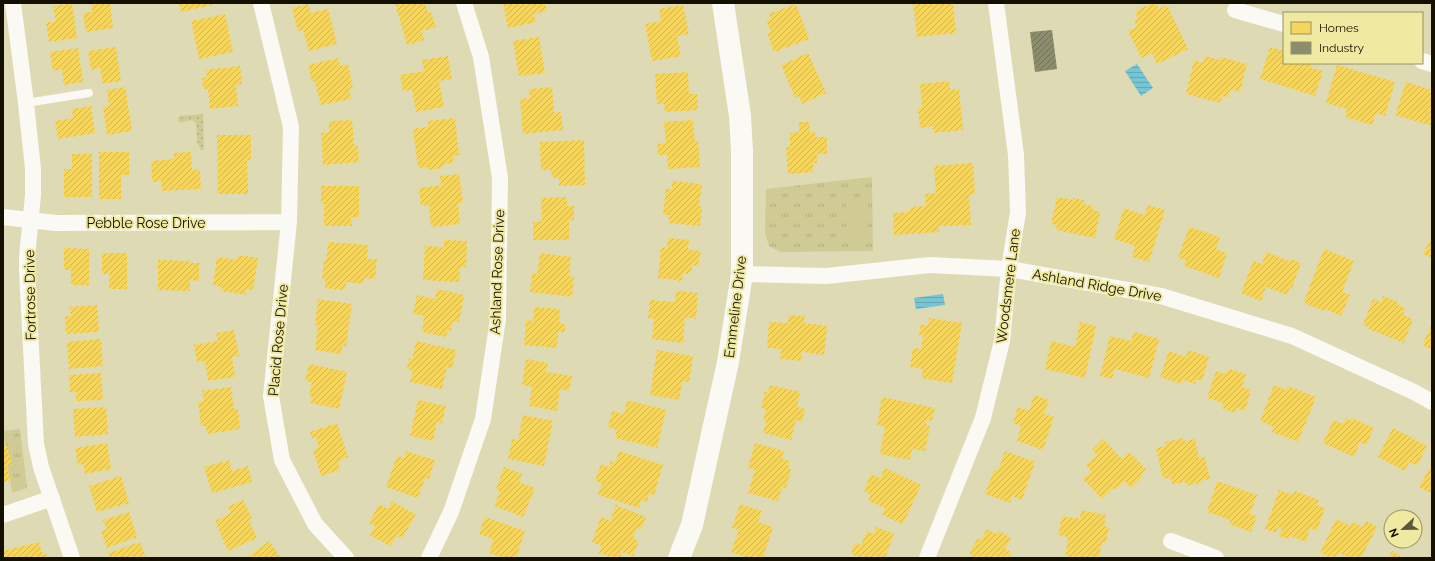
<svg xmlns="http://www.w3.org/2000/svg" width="1435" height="561" viewBox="0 0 1435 561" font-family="Raleway,sans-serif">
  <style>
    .grass { fill: url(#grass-dots) }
    .park { fill: url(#park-tufts) }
    .pitch { fill: #d0cb95 }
    .water { fill: url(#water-rules) }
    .homes { fill: url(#homes-hatch) }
    .industry { fill: url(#industry-hatch) }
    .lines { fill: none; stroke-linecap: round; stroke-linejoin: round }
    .lane { stroke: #faf9f4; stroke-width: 8 }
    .street { stroke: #faf9f4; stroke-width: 16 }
    .secondary { stroke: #faf9f4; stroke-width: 22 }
    .labels { text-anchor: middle; stroke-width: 4; stroke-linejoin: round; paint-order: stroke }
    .street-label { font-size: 14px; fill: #131000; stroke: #f0e9a2 }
  </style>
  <defs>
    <pattern id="grass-dots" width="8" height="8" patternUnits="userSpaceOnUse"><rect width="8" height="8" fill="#d0cb95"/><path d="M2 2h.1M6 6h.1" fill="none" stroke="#b2ad7f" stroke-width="1.8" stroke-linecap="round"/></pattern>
    <pattern id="park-tufts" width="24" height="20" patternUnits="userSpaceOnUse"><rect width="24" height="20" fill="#d0cb95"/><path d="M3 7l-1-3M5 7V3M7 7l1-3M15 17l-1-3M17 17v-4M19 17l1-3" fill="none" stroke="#b2ad7f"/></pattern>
    <pattern id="water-rules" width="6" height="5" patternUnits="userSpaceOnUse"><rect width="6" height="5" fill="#76c5d4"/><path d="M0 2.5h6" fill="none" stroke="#65a8b4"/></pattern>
    <pattern id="homes-hatch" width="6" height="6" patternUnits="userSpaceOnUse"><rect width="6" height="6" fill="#f6d55c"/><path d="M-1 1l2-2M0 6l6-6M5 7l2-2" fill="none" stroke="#d2b64e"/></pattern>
    <pattern id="industry-hatch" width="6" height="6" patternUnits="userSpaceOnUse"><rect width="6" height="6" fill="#8c8c6e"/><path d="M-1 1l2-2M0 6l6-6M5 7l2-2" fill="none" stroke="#717158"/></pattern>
  </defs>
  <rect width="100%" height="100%" fill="#dedab4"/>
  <!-- grass -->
  <path class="grass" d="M203 114 204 150H201L197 142 196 123C192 118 186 121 180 123L178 119 179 116Z"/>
  <!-- park -->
  <path class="park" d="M872 177 873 251 781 252 769 246 765 233 766 189Z
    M20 429 27 488 12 493 4 438H3V431Z"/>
  <!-- pitch -->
  <path class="pitch" d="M846 201H867L868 244H847Z"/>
  <!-- water -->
  <path class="water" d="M1137 64 1153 88 1141 96 1125 71Z
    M943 294 945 305 916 309 914 298Z"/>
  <!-- homes -->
  <path class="homes" d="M72 3 77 38 49 42 46 23 56 21 53 6Z
    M91 3H110L113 28 86 32 83 13 92 12Z
    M179 3H212V5L181 12Z
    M395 3H425L428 13 431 12 436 27 422 31 424 40 407 45Z
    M503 3H545L547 11 534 14 536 22 508 28Z
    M913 3H953L956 33 917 37Z
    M1153 3H1156L1159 9 1167 5 1188 49 1157 64 1152 53 1141 58 1128 31 1137 27 1134 20 1138 18 1135 11Z
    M308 4 311 13 328 9 337 44 309 51 303 30 298 31 292 8Z
    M796 4 809 39 774 52 767 33 771 32 766 21 771 19 769 14Z
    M683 5 689 34 677 36 681 56 652 61 645 24 661 21 659 9Z
    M225 14 233 52 199 59 191 21Z
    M539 37 545 73 519 76 513 41Z
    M116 47 121 81 103 84 100 68 91 70 88 51Z
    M1270 47 1284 51V63H1312L1311 68 1323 71 1315 96 1260 79Z
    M78 48 83 82 64 85 62 69 53 71 50 52Z
    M808 53 826 93 802 104 799 96 795 98 781 65Z
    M448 56 452 79 439 81 444 107 416 112 412 90 403 91 400 75 424 71 422 60Z
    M1205 56 1220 60 1221 57 1247 64 1240 92 1231 89 1228 98 1222 96 1220 103 1186 94 1194 60 1203 63Z
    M338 58 340 66 348 64 353 88 349 89 351 99 321 105 315 82H312L308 65Z
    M1337 65 1395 82 1385 116 1376 113 1372 125 1345 117 1347 109 1326 103Z
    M240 66 242 84 236 85 238 106 210 109 208 89H203L202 78 207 77 206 70Z
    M688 72 689 94H697L698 110 665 112 664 104H657L655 74Z
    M949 81 950 90 959 89 963 130 933 133V126L920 128 918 108H922L920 84Z
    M1406 82 1432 90V126L1395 115Z
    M125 87 132 131 107 135 103 107 109 106 107 90Z
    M552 87 554 113 561 112 563 130 523 134 520 99 530 98 529 89Z
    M91 106 95 133 58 139 55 121 73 118 72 109Z
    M455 118 459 155 453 156V163L443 164V168L428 170 427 167 418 168 413 129 428 127V121Z
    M352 120 354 146H358L359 162 323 165 321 133 329 132V121Z
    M693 120 695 142 698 141 700 167 668 169 667 155H658L657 144 666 143 664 122Z
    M799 122H809L810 132H815L816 137H827V154H817V163H813V172L788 174 786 147H790V133L799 132Z
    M217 135H251V160H247L248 194H218Z
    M584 140 585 185 559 186V178H552L551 170H541L540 142Z
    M99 152H129V175H121V199H99Z
    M191 152 192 170 200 169 201 189 162 191 161 181 152 182 151 161 174 159 173 153Z
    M72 154H92V197H64V169H72Z
    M973 163 975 194 969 195 971 225 938 226 939 232 894 235 893 213 910 212V207L926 206 925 194 936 193 934 166Z
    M459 174 463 203H458L460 224 431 227 429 205 421 206 419 188 441 185 440 176Z
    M672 181 702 184 699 206 702 207 700 226 669 223V215H663L666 189H672Z
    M321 186H359V217H351L352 226H324V204L321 203Z
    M567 197V206H574V220H569V240H533V222L542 221 541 198Z
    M1057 197 1073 200V198L1084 200 1083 204 1093 206V210L1100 212 1095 238 1056 230 1057 225 1051 224Z
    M1148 205 1165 210 1149 262 1132 257 1135 246 1114 239 1124 208 1144 215Z
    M1189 227 1220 237 1216 249 1227 253 1219 278 1184 266 1186 260 1178 258Z
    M668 238 689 240 688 250 701 251 698 266 692 265V270L688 274 683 273 682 281 658 278 661 247 667 248Z
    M444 240 467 241 466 267H460L459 282 423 280 425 246 444 247Z
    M1430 240 1432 241V258L1423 254Z
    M328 242 368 245 367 259H377L375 279 364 278 363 284 346 282 345 290 325 288V280H322L324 261H326Z
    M64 248 89 249V285H71V270H64Z
    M1324 249 1354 261 1342 292 1350 295 1341 316 1325 309 1324 311 1306 304 1304 301Z
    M1266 252 1289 261 1290 259 1301 263 1292 288 1290 287 1287 295 1266 287 1261 301 1241 293 1253 261 1262 264Z
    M102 253H127V289H109V274H102Z
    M540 253 571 257 569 276 574 277 572 297 530 292 532 273 537 274Z
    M238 255 258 258 253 290 246 289V295L221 291 222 287 213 285 217 257 237 260Z
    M158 260 189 261V263H199V281L190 280V291L158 290Z
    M437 289 464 295 459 322 453 321 451 331 448 330 446 337 422 332 424 316 413 314 417 295 435 299Z
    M676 291 698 293 696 319 685 317 683 343 652 339 654 319 648 318 650 300 675 302Z
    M1383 296 1398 302 1397 304 1405 308 1403 315 1413 319 1404 343 1369 329V327L1363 325 1373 299 1381 302Z
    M318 299 352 304 346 346H342L341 354 315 350 318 325H315Z
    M97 305 99 332 66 334 65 316H71L70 307Z
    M534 307 560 309 559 322 565 325V332H558L557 348 524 345 526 320 533 321Z
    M789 315 805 316 804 323 827 326 824 355 802 352 801 361 780 359 781 349 767 348 769 322 788 323Z
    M929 318 962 323 952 383 922 378 923 369 910 367 913 348 921 349 923 336 919 335 921 324 928 326Z
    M1080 322 1096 326 1085 378 1045 369 1051 341 1075 347Z
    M1432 324V350L1422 345Z
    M234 330 239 356 232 357 235 377 208 381 205 361 197 362 194 345 218 341 216 333Z
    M1134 332 1159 339 1149 378 1115 369 1112 379 1100 376 1110 336 1131 341Z
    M101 339 103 366 69 369 67 342Z
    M416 341 456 350 452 369 447 367 442 389 410 382 413 371 407 369 409 358 412 359Z
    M657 350 693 356 689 382 682 381 679 400 650 395Z
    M1188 350 1209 357 1202 381 1197 379 1195 384 1183 380 1182 384 1160 377 1169 351 1186 357Z
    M526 359 548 363 546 372 572 376 569 391 560 389 557 411 529 406 532 387 522 385Z
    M309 364 347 372 339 409 310 403 312 397 309 396 312 382 305 381Z
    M1229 369 1246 374 1242 387 1251 390 1245 411 1236 408 1235 413 1222 408 1223 403 1207 398 1216 371 1225 374Z
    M101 373 103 400 76 401V392H70L69 375Z
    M770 385 800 392 797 407 805 409 802 422 796 420 791 440 763 433 766 421 763 420 766 409 761 408 765 391 768 393Z
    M1274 385 1286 390 1288 386 1316 397 1298 442 1272 432 1274 427 1260 421Z
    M231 387 234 409H238L240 429 207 434 206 426H201L198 402 204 401 202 391Z
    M1034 395 1049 400 1044 414 1054 417 1043 450 1017 441 1021 426 1013 423 1018 407 1029 411Z
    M882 397 935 408 932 421 927 420 926 425 930 426 925 451 912 449 910 460 880 454 885 427 877 425Z
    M418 400 446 406 442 423 437 422 433 441 410 436Z
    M627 400 666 410 657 448 615 438 617 430 608 427 612 411 624 414Z
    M106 407 108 434 75 437 73 409Z
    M523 415 553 421 544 466 508 459 512 439 518 440Z
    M1346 418 1351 421 1352 418 1374 428 1366 445 1360 442 1354 457 1323 443 1333 420 1343 424Z
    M337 423 348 457 338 461 340 470 321 476 313 450 319 448 316 437 312 438 310 432Z
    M1393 428 1427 446 1417 466 1409 462 1405 471 1378 457Z
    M1184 438V441L1195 439 1199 458 1205 457 1210 479 1202 480V482L1186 486 1185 482 1172 484 1170 477 1163 479 1156 448 1166 446 1165 442Z
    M1103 439 1122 459 1129 452 1146 469 1141 474 1143 476 1131 488 1125 481 1115 490 1113 488 1102 499 1083 479 1091 471 1086 465 1097 455 1092 450Z
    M107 443 111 469 85 474 83 464 78 465 75 448Z
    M755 443 784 451 782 459 790 461 788 468 791 469 786 488 782 487 778 501 748 493 755 470 748 468Z
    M7 445 12 465 7 466 11 480 3 482V446Z
    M406 451 435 460 429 479 425 478 418 498 386 487 397 456 404 458Z
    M619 451 663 465 654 495 649 494 647 502 641 500 639 508 598 495 602 483 595 481 601 464 609 467 611 461 615 463Z
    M1005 451 1035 462 1022 500 1012 496 1010 503 985 494 994 470 998 471Z
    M229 460 232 471 248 466 252 482 212 493 204 467Z
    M1432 464V494L1419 487Z
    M504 467 522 474 519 482 535 488 523 517 494 506 500 492 496 489Z
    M885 468 921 485 903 524 882 515 885 508 868 501 871 495 864 491 871 474 880 478Z
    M121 476 129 503 97 512 89 486Z
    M1217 481 1257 495 1250 514 1257 516 1251 532 1229 524 1231 520 1207 512Z
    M1279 490 1293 495 1295 491 1319 500 1317 505 1325 508 1317 531 1310 528 1306 542 1290 536 1289 539 1279 536 1282 529 1278 527 1276 533 1265 529Z
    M243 500 252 518 249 520 257 538 228 551 215 521 231 513 228 507Z
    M392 501 416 515 402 538 397 535 390 546 370 535 375 526 369 523 379 504 388 509Z
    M740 504 762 511 758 522 773 527 763 558H748L731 552 739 530 732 528Z
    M616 505 646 517 641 529 637 528 633 538 639 541 633 556 622 552 620 558H613L599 553 602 546 592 542 601 517 610 521Z
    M1081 510 1106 515 1104 526 1109 527 1106 543 1102 542 1099 558H1065L1068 537 1058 535 1062 516 1080 519Z
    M129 512 137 537 107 548 101 531 107 529 103 520Z
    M485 517 525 531 516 558H504L489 553 493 539 479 534Z
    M1336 519 1350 526 1352 522 1363 527 1366 521 1377 527 1361 558H1350L1339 553 1336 558H1331L1320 553Z
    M876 527 894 534 885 558H857L858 557 851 554 855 543 861 545 867 531 874 534Z
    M987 529 997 534 999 531 1011 538 1005 549 1012 553 1009 558H970L972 555 969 553 978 538 981 540Z
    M269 541 281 558H248L247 557Z
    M39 542 43 555 47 554 48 558H3V551Z
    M140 542 146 558H110L108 553Z
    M1392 551 1403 558H1388Z"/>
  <!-- industry -->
  <path class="industry" d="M1052 30 1057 69 1035 72 1030 32Z"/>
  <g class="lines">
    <!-- lane -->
    <path class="lane" d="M26 103 89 93"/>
    <!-- street -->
    <path class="street" d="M13 3 26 103 33 169V195L27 257V271L36 444 41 467 72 558
      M261 3 291 127 289 222 271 396 282 460 315 524 346 558
      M1235 10 1284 24
      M1422 61 1432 64
      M3 217 56 223 289 222
      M742 274 826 276 930 265 969 267 1009 269 1161 296 1292 336 1414 392 1432 402
      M3 515 52 498
      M1171 541 1216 558
      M429 558 451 512 483 419 498 319 500 178 481 57 464 3
      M927 558 983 418 1002 341 1009 269 1018 212 1016 155 996 3"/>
    <!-- secondary -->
    <path class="secondary" d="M679 558 692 525 728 362 742 274V152L740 116 723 3"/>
  </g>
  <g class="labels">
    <!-- street labels -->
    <g class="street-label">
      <text x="146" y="228">Pebble Rose Drive</text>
      <text transform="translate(497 272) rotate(-88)" y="5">Ashland Rose Drive</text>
      <text transform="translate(1097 285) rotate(10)" y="5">Ashland Ridge Drive</text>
      <text transform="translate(1008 286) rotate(-83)" y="5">Woodsmere Lane</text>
      <text transform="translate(30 295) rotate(-91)" y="5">Fortrose Drive</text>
      <text transform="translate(735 307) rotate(-83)" y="5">Emmeline Drive</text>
      <text transform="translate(278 340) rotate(-85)" y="5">Placid Rose Drive</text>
    </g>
  </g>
  <!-- border -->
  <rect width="1435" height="561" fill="none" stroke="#131000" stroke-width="8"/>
  <!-- legend -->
  <rect x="1283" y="12" width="140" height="52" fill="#f0e9a2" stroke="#989261"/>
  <rect x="1291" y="22" width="20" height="12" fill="#f6d55c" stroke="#989261"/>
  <text x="1319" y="32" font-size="12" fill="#131000">Homes</text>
  <rect x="1291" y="42" width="20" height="12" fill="#8c8c6e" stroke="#989261"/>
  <text x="1319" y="52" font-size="12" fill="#131000">Industry</text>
  <!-- north arrow -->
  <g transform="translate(1403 529) rotate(248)"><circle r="19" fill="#f0e9a2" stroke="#989261"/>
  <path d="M0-3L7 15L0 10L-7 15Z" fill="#5a573f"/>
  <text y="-6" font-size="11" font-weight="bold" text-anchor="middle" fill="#131000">N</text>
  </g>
</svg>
